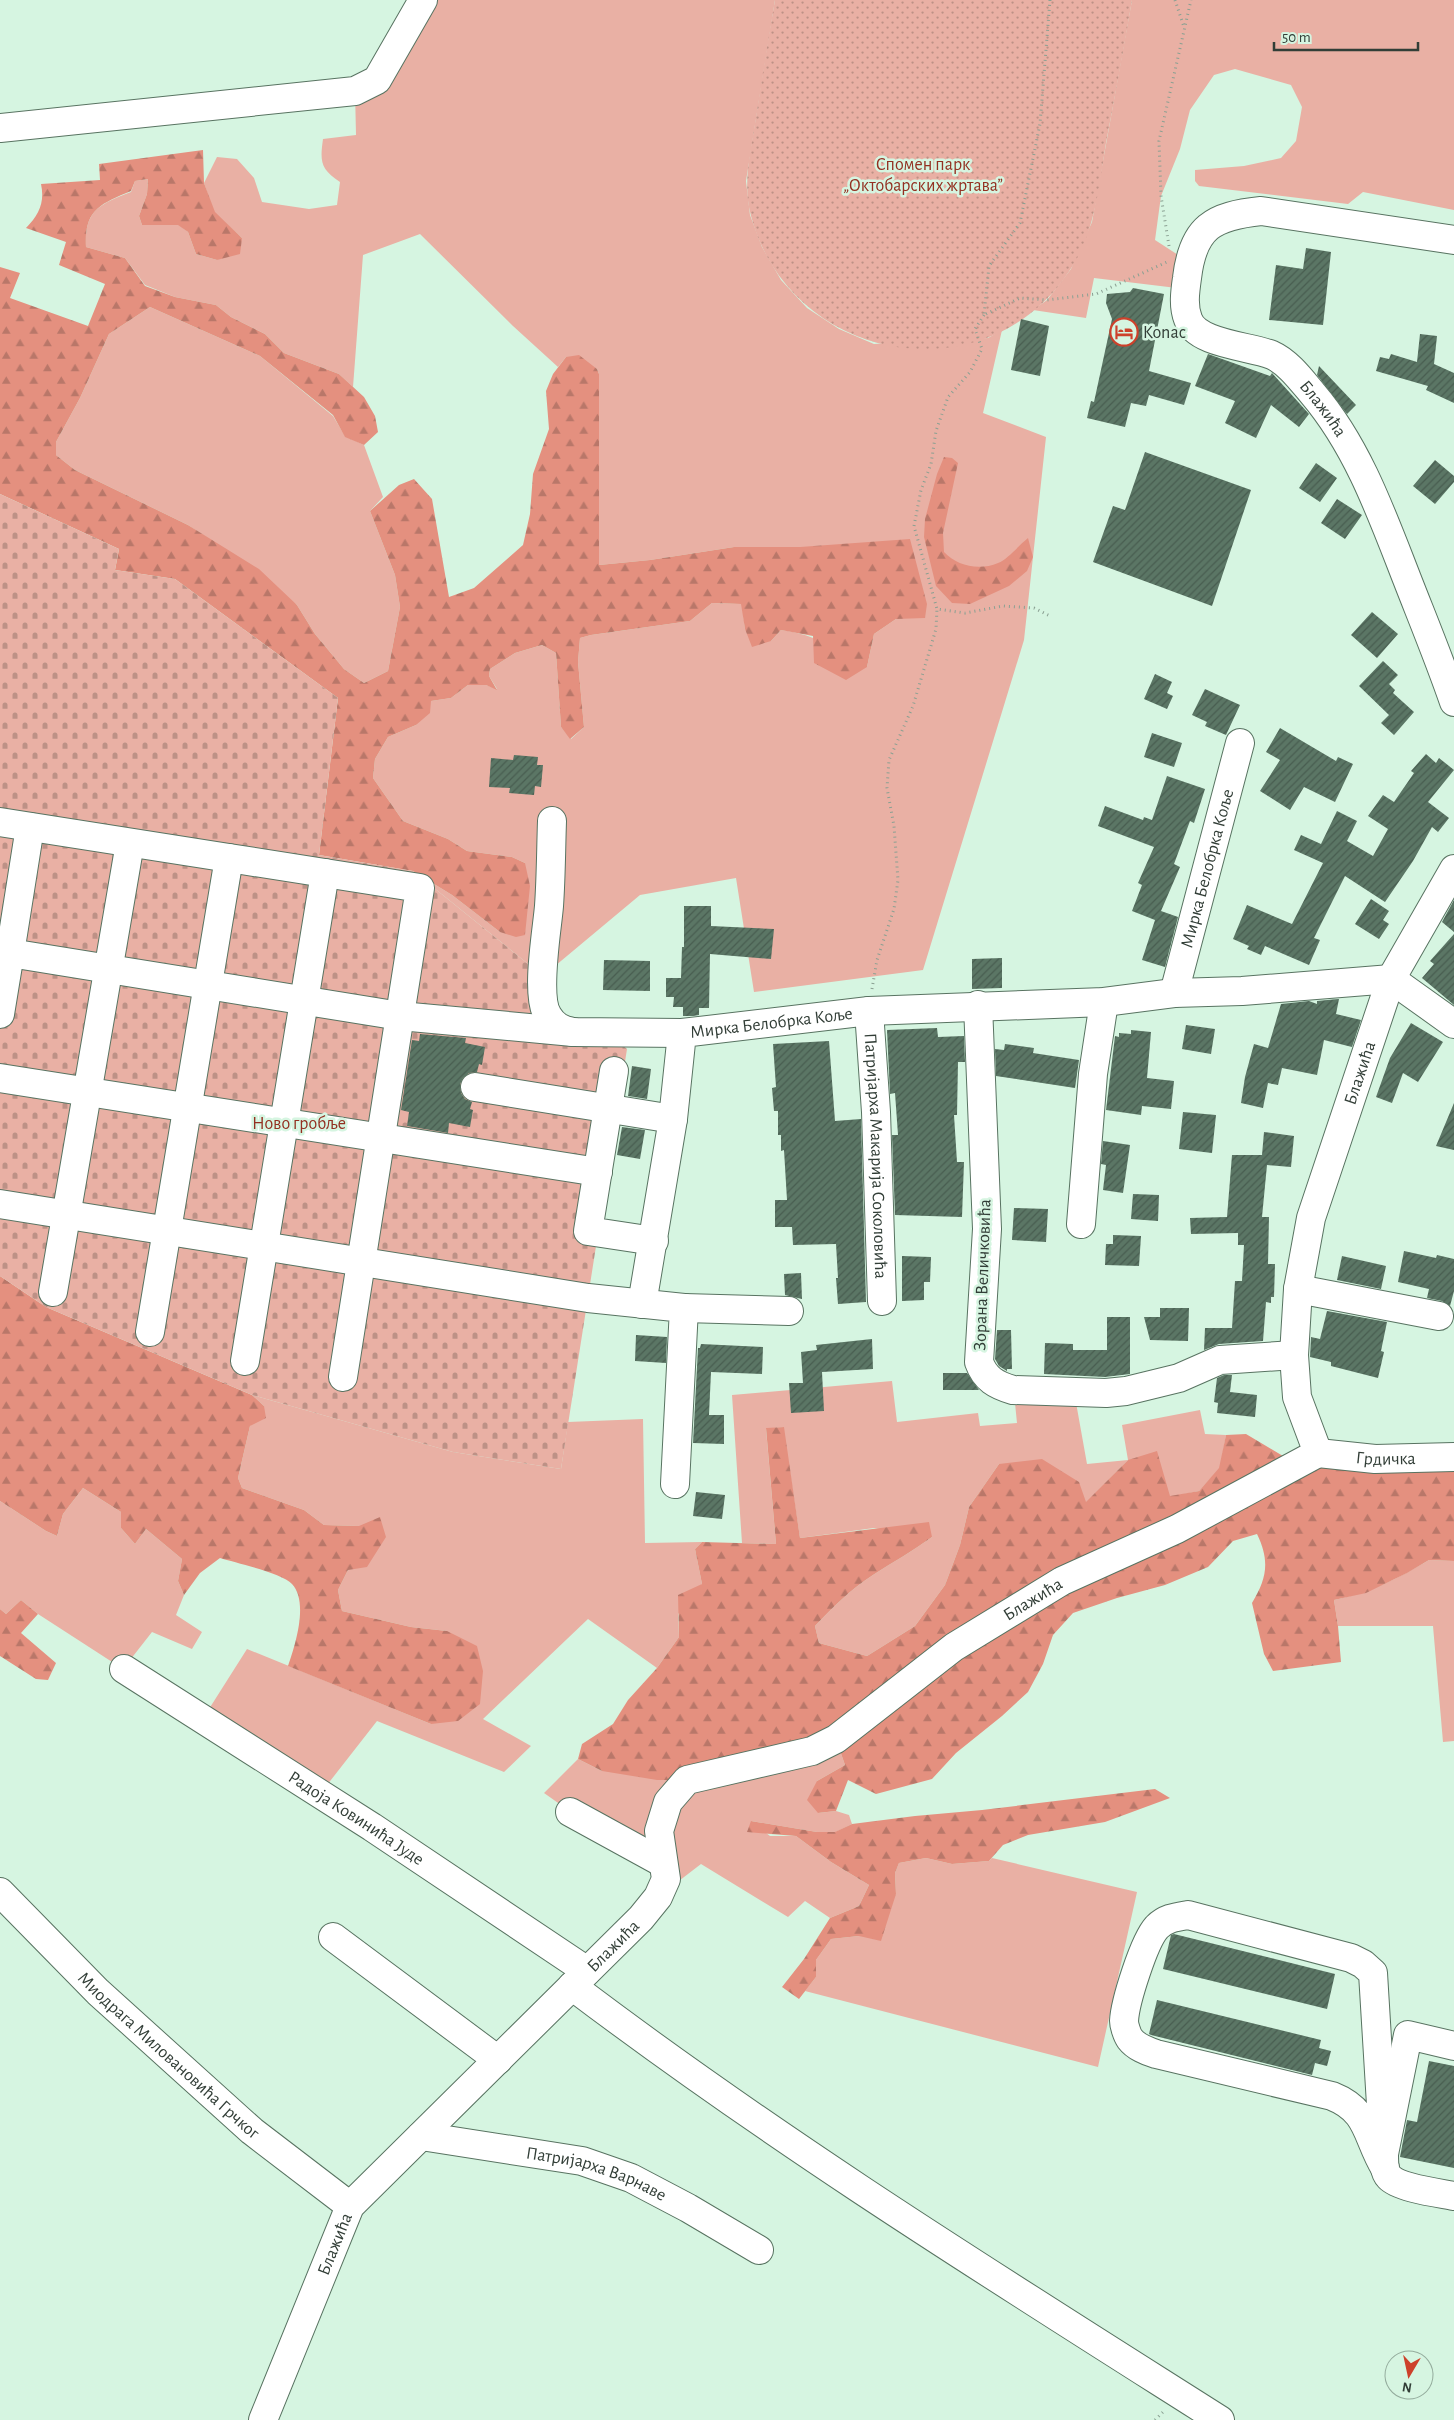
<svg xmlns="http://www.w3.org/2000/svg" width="1454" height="2420" viewBox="0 0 1454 2420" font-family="'Alegreya Sans',sans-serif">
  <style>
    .grass { fill: #e9b0a4 }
    .forest { fill: url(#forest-firs) }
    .cemetery { fill: url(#cemetery-stones) }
    .park { fill: url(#park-dots) }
    .building { fill: url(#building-hatch) }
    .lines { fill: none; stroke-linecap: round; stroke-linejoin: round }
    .minor-casing { stroke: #587361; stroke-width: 30 }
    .path { stroke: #8aa092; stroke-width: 3; stroke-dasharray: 1 4; stroke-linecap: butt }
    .minor { stroke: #fff; stroke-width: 28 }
    .labels { text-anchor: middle; stroke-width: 5; stroke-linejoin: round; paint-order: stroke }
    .park-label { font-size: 18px; fill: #933021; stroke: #d6f5e1 }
    .poi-label { font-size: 18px; fill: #323e37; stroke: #d6f5e1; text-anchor: start }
    .street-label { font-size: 18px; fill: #323e37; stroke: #d6f5e1 }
  </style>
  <defs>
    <pattern id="forest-firs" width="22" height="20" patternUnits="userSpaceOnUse" patternTransform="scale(1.25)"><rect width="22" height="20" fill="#e4907f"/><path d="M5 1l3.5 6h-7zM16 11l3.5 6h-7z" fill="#b97769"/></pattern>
    <pattern id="cemetery-stones" width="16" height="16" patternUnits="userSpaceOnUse" patternTransform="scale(1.25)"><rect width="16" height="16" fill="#e9b0a4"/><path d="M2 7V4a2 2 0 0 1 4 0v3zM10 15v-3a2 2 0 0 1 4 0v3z" fill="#bd9186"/></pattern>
    <pattern id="park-dots" width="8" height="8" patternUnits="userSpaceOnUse" patternTransform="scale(1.25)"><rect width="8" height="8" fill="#e9b0a4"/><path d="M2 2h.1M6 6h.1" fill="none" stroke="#bd9186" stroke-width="1.8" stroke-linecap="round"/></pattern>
    <pattern id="building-hatch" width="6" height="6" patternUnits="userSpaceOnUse" patternTransform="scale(1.25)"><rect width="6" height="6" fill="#5b7665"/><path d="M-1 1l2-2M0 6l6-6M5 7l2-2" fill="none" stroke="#485d50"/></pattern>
  </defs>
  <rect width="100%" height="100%" fill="#d6f5e1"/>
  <!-- grass -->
  <path class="grass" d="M423 0H775L746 181 750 215 762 247 781 280 807 308 839 329 874 344 988 338 1002 330 983 413 1046 437 1024 640 923 970 754 992 736 878 640 895 543 976 413 871 452 895 500 932 525 863 512 857 467 851 448 839 403 821 373 778 375 759 388 737 416 725 431 701 451 698 468 685H486L497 689 489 676 490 669 515 653 542 645 556 653 561 727 571 739 584 727 578 662 580 638 591 635 690 621 712 603 742 604 745 629 771 641 781 630C818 635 836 649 867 667L874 634 896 619 800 547H734L650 560 599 565V374L597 369 566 357 558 367 513 326 420 234 363 255 353 387 339 374 284 353 265 334 231 317 216 305 175 297 145 285 125 258 86 247C84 210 100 204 131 192L135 181 148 179 147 194 139 216 142 225 178 224 188 232 196 254 217 260 242 238 214 212 204 183 217 157 237 159 254 178 262 202 309 209 337 205 340 182C320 169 320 161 323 139L356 135 355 91Z
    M1132 0H1454V210L1363 192 1348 204 1199 186 1195 181V170L1244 166 1281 158 1296 141 1302 107 1291 85 1235 69 1214 75 1190 110 1180 149 1161 196 1155 240 1189 262 1185 289 1094 278 1086 318 1033 310 1047 300 1071 269 1092 222Z
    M150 307 260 356 333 416 345 436 364 445 383 497 370 511 395 575 400 607 388 671 364 683 344 669 315 634 297 605 217 544 188 525 75 470 56 455V442L80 398 109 334Z
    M892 1381 897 1422 978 1413 980 1426 1017 1423 1015 1403 1075 1397 1087 1464 1128 1460 1122 1425 1200 1410 1205 1434 1226 1435 1220 1468 1199 1491 1170 1497 1128 1460 1086 1503 999 1464 969 1507 960 1545 945 1585 915 1626 867 1656 819 1643 815 1626C833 1607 851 1589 873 1575 893 1562 913 1551 932 1537L874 1528 800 1538 783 1427 766 1429 776 1544 742 1543 732 1395Z
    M252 1395 453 1452 561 1469 568 1422 643 1419 645 1543 702 1542 695 1549 702 1584 678 1614 679 1637 657 1668 588 1619 483 1719 531 1746 504 1772 377 1721 320 1794 202 1720 247 1649 431 1724 447 1631 411 1627 342 1611 338 1590 348 1570 359 1526 324 1525 304 1510 242 1488 238 1478 250 1426 264 1406Z
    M83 1488 121 1512V1528L135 1544 146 1529 182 1559 178 1581 184 1595 176 1615 202 1632 192 1649 152 1632 123 1669 38 1614 21 1600 6 1614 0 1609V1501L46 1531 57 1536 63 1514Z
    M1429 1560 1454 1561V1741L1443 1742 1433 1626H1338L1334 1600C1371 1592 1397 1579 1429 1560Z
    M836 1739 845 1765 817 1781 818 1813 836 1811 849 1815 852 1824 836 1832H817L751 1821 770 1836H796L831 1862 869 1885 859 1906 830 1918 805 1901 788 1917 701 1864 658 1897 666 1879 544 1793 578 1759 602 1771Z
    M926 1858 952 1864 989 1861 992 1858 1137 1892 1098 2067 805 1991 816 1977V1960L831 1939 859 1936 896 1894 895 1873 899 1863Z"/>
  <!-- forest -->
  <path class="forest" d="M203 150 204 183 215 212 242 238 240 254 217 260 196 254 188 232 178 225H142L139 216 147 194 148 179 135 181 131 191C100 204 84 210 86 247L125 258 145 286 175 297 216 305 231 317 265 334 284 353 339 374 364 397 375 416 378 432 364 445 345 437 333 415 260 356 150 307 109 334 80 398 56 442V455L75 470 188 525 259 569 297 605 315 634 344 669 364 683 388 671 400 607 395 575 370 511 399 485 414 479 432 499 449 597 474 588 523 545 530 514 533 474 549 429 546 391 553 374 566 357 579 355 597 369 599 374V565L650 560 734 547H800L910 539 927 604 925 618 896 619 874 634 867 667 846 680 814 663 813 636 781 630 771 641 752 647 745 629 741 604 712 603 690 621 591 635 580 638 578 662 584 727 570 739 561 727 556 653 542 645 515 653 490 669 489 676 497 690 486 685H468L451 698 431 701 430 713 416 725 388 737 375 759 373 778 403 821 448 839 467 851 512 857 525 863 530 886 525 935 516 937 500 932 452 895 413 871 319 855 338 698 175 579 115 570 119 549 0 494V267L20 273 10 298 88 326 105 284 59 265 66 242 26 228C39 215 45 202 41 184L100 180 99 164Z
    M944 457 952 458 958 463 943 533 944 552C957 566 979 571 998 563 1008 559 1019 545 1028 538L1033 557 1027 571 1009 586 970 604 952 603 936 586 924 537 925 519 937 474Z
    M0 1276 46 1307 252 1395 264 1406 266 1418 250 1426 238 1478 242 1488 304 1510 324 1525 359 1526 380 1517 386 1537 367 1567 348 1570 338 1590 342 1611 411 1627 447 1631 477 1646 483 1671 480 1704 458 1721 431 1724 288 1666C295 1646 309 1602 292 1584 282 1573 236 1563 220 1558L200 1573 184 1595 178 1581 182 1559 146 1529 135 1544 121 1528V1512L83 1488 63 1514 57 1536 46 1531 0 1501Z
    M784 1427 800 1538 929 1522 932 1537C913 1551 893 1562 873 1575 851 1589 833 1607 815 1626L819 1643 867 1656 915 1626 945 1585 960 1545 969 1507 999 1464 1042 1459 1079 1482 1086 1502 1128 1460 1157 1451 1170 1496 1199 1491 1219 1468 1226 1435 1246 1434 1283 1456 1271 1478 1318 1453 1454 1457V1561L1429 1560 1407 1573 1366 1593 1334 1600 1338 1626 1341 1662 1273 1671 1264 1654 1252 1603C1267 1578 1270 1561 1257 1534L1233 1541 1208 1567 1165 1585 1117 1598 1073 1613 1053 1635 1043 1664 1028 1692 1002 1716 956 1753 932 1779 876 1794 848 1780 836 1811 818 1813 807 1800 817 1781 845 1765 836 1739 687 1780H657L602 1771 578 1759 582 1744 613 1724 628 1700 657 1668 679 1637 678 1595 702 1584 695 1549 702 1542 776 1544 766 1428Z
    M21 1600 38 1614 21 1633 56 1663 48 1680 36 1679 0 1656V1609L6 1614Z
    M1155 1789 1170 1798 1105 1822 1028 1835 1003 1845 989 1861 952 1864 926 1858 899 1863 895 1873 896 1894 881 1941 859 1936 831 1939 816 1960V1977L799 1999 782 1987 804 1959 830 1918 859 1906 869 1885 831 1862 796 1836 747 1832 751 1821 817 1832H835L852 1824 915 1816 982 1810Z"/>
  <!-- cemetery -->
  <path class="cemetery" d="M0 494 119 549 115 570 175 579 338 698 319 855 413 871 543 976 548 1016 608 1033 627 1049 561 1469 453 1452 252 1395 46 1307 0 1276Z"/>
  <!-- park -->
  <path class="park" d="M775 0H1132C1124 48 1115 96 1106 143 1099 186 1095 233 1070 270 986 399 790 363 751 216 742 183 751 150 756 117 762 78 768 39 775 0Z"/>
  <!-- building -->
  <path class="building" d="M1306 248 1331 252 1323 325 1269 320 1276 265 1303 269Z
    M1133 288 1164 294 1149 371 1191 383 1184 405 1149 395 1146 406 1131 403 1125 427 1087 418 1091 401 1094 402 1112 319 1106 303 1107 294 1130 292Z
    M1021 319 1049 326 1040 376 1011 370Z
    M1420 334 1437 336 1434 364 1454 373V403L1426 390 1428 386 1376 371 1380 357 1389 359 1391 354 1417 362Z
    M1208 354 1270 376 1272 373 1309 414 1299 427 1271 405 1256 438 1225 423 1235 401 1195 386Z
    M1319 366 1356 405 1347 414 1317 375Z
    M1145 452 1251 490 1212 606 1093 562 1113 506 1125 510Z
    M1435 460 1454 476V482L1435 504 1413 486Z
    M1316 463 1337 478 1320 502 1299 488Z
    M1337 499 1362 515 1345 539 1321 523Z
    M1372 612 1398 634 1377 658 1351 635Z
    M1383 661 1398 675 1389 684 1395 690 1393 693 1414 712 1394 735 1381 723 1389 715 1359 686Z
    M1155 674 1172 682 1167 693 1173 696 1167 709 1144 699Z
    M1205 689 1240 705 1226 735 1205 726 1207 722 1192 715Z
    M1280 728 1336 761 1338 757 1353 764 1335 802 1304 787 1290 810 1260 791 1280 760 1266 752Z
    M1152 733 1182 743 1174 767 1144 757Z
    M1426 754 1436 763 1439 758 1454 770 1428 802 1449 818 1438 832 1432 827 1413 861 1385 902 1345 876 1314 938 1320 940 1309 965 1265 946 1261 955 1247 949 1249 946 1233 939 1247 905 1292 924 1323 863 1294 850 1301 835 1321 844 1337 811 1357 821 1347 841 1373 856 1388 829 1368 816 1383 795 1394 802 1414 773 1411 771Z
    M514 755 538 757 537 765H543L541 787 535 786 534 795 509 793 510 788 489 787 491 758 513 760Z
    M1167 776 1205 789 1194 823 1190 821 1174 864 1180 867 1161 911 1178 917 1165 967 1142 960 1155 920 1132 911 1142 885 1138 883 1154 847 1098 826 1105 806 1143 820 1144 817 1152 820Z
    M1371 899 1389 911 1383 920 1389 924 1379 939 1355 924Z
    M1454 900V932L1442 922Z
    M684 906H711V926L774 929 771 959 710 954 709 1008H699V1015L693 1016H683V1007H673L674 997H666V978H681L682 947H684Z
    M1454 934V1005L1422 978 1434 964 1430 961Z
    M1002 958V988L972 989V959Z
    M604 960 650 961V991L603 990Z
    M1338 999H1339L1336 1014 1361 1020 1352 1047 1324 1040 1317 1075 1282 1068 1278 1085 1268 1083 1263 1108 1241 1103 1245 1077 1254 1044 1268 1048 1281 1004 1309 1001 1317 1004V1001Z
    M1411 1023 1443 1042 1418 1082 1403 1073 1392 1103 1376 1097 1390 1058Z
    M1186 1025 1215 1029 1211 1054 1182 1049Z
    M937 1028 938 1037 964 1036 965 1062H958L957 1115H954L957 1162H964L962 1217 895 1215 892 1135H898L895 1093 890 1094 887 1030Z
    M1131 1030 1151 1032 1147 1078 1174 1081 1171 1109 1142 1106 1141 1115 1106 1110 1115 1036 1119 1037V1033L1131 1034Z
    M420 1034 466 1038 465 1043 485 1047 482 1065 479 1064 477 1072 469 1073 463 1078 460 1084 461 1093 465 1099 472 1102 470 1109 473 1110 470 1127 449 1123 448 1133 407 1126 409 1112 401 1110 412 1040 419 1041Z
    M829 1041 835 1121 861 1119 866 1302 838 1304 836 1278H838L836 1244 793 1245 792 1227H775V1200H787L784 1150 781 1151V1135H778V1111H774L772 1088 776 1087 773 1044Z
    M1005 1044 1034 1048 1033 1053 1079 1060 1075 1088 996 1076 995 1049 1004 1050Z
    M632 1066 651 1069 647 1099 628 1096Z
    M1454 1103V1150L1436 1146Z
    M1183 1112 1216 1115 1212 1153 1179 1149Z
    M622 1127 645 1130 640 1159 617 1155Z
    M1264 1132 1294 1136 1291 1167 1267 1165 1262 1217H1269L1268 1264H1275L1274 1297H1271V1303L1266 1302 1263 1341 1219 1344 1204 1350 1205 1328H1232L1235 1281H1242L1244 1245H1238V1233L1191 1234 1190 1218 1227 1217 1232 1155H1262Z
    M1103 1141 1130 1145 1123 1193 1103 1190 1106 1165 1101 1164Z
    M1133 1194 1159 1195 1158 1221 1131 1219Z
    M1014 1208 1048 1209 1046 1242 1012 1240Z
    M1113 1235 1141 1236 1139 1266 1105 1265 1106 1244H1113Z
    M1404 1251 1436 1258 1437 1255 1454 1259V1291L1450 1306 1442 1301 1427 1298 1429 1289 1398 1282Z
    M902 1256 931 1257 930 1282H924V1300L902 1301Z
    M1342 1256 1386 1266 1381 1289 1337 1280Z
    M801 1273 802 1299 785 1295 784 1274Z
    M1160 1308H1189L1188 1341 1150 1340 1144 1317H1160Z
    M1327 1311 1387 1322 1381 1351 1384 1352 1378 1378 1331 1366V1362L1310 1357 1311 1337 1320 1339Z
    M1107 1317H1130V1374L1105 1377 1044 1374 1045 1343 1073 1344V1350H1107Z
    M997 1330H1011L1012 1369H1007V1371L999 1366 995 1359Z
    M636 1335 667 1337 666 1363 635 1361Z
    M872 1339 873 1369 822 1372 824 1411 791 1413 789 1383H803L801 1352 817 1350 816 1345Z
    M701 1344 763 1347 762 1374 711 1372 709 1415H724V1444L693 1443 698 1348H700Z
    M943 1373H967L979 1390H943Z
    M1224 1375H1232L1230 1392 1257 1395 1255 1417 1217 1413 1218 1403 1214 1402 1217 1378Z
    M696 1492 725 1495 722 1519 693 1516Z
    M1174 1934 1335 1974 1327 2009 1163 1969 1171 1935Z
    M1157 2000 1321 2040 1319 2048 1331 2051 1327 2066 1315 2063 1312 2075 1151 2035 1149 2034Z
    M1429 2061 1454 2066V2168L1400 2157 1407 2120 1417 2122Z"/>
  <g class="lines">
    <!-- minor casing -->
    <g class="minor-casing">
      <g id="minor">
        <path d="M0 128 355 91 377 80 423 0"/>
        <path id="s1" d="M1454 240 1261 211C1213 216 1193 227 1187 278 1185 292 1183 306 1188 319 1196 344 1250 346 1272 355 1288 362 1302 381 1313 394 1358 447 1382 515 1407 579 1423 620 1440 661 1454 702"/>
        <path d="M552 821C551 850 551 878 549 906 547 931 535 996 548 1016 554 1026 562 1030 573 1032L682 1033"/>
        <path d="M0 822 229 858"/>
        <path d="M0 951 10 953 30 827"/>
        <path id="s2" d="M1174 993 1240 743"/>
        <path d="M978 1005 987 1229 979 1362C985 1379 996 1385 1013 1390L1106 1393 1126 1391 1179 1378 1220 1360 1294 1355"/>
        <path id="s3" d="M869 1011 876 1112 882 1301"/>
        <path d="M0 1014 10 953 400 1016 573 1032"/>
        <path d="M614 1071 588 1231 654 1241"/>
        <path d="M0 1078 598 1172"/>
        <path d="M475 1087 673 1119"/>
        <path d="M0 1204 588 1298 684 1308 675 1484"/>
        <path d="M1081 1224 1093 1074 1104 1002"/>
        <path d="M1298 1289 1439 1316"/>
        <path d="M53 1292 130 843"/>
        <path id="s4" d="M642 1304 673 1119 682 1033 869 1011 1104 1002 1174 993 1242 991 1391 979 1454 1024"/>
        <path d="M684 1308 789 1311"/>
        <path d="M150 1332 229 858 420 888 343 1377"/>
        <path d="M245 1361 325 873"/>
        <path id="s5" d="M1318 1453 1375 1459 1454 1457"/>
        <path id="s6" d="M124 1669 372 1827 587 1971"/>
        <path d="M570 1812 663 1863"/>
        <path id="s7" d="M0 1892 98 1992 252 2131 350 2206"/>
        <path d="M333 1937 498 2060"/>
        <path d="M572 1986C779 2143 1001 2281 1220 2420"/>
        <path d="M1454 2046 1408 2035 1384 2154C1384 2162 1384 2172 1389 2177 1399 2188 1439 2193 1454 2196"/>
        <path id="s8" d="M421 2136 582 2161 631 2178 688 2208 759 2250"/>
        <path d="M1384 2154 1373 1973 1363 1964 1351 1958 1188 1915C1176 1917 1166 1918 1157 1927 1144 1941 1125 2002 1124 2021 1124 2025 1127 2035 1130 2039 1136 2047 1147 2051 1156 2054L1332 2096C1370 2111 1366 2137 1385 2168"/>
        <path id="s9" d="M263 2420 350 2206 641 1918 658 1897 666 1879 659 1831 668 1802 687 1780 812 1751 836 1739 954 1647 1062 1581 1177 1529 1318 1453 1297 1397 1294 1355 1298 1289 1311 1218 1391 979 1454 869"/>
      </g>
    </g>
    <!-- path -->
    <path class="path" d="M1050 0 1040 124 1020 223 989 266 984 315 1020 298 1047 300 1096 294 1167 262
      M1175 0 1184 27
      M1169 246 1161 196 1159 141 1191 0
      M984 315 975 329 982 349 970 372 948 397 936 431 931 464 921 490 914 526 937 609 965 613 1003 606 1034 608 1050 616
      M872 989 877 960 894 909 898 880 894 826 887 788 889 760 913 706 936 629 937 609
      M1155 2420 1165 2410"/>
    <!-- minor -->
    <use href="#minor" class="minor"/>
  </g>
  <!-- icons -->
  <defs>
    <g id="hotel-ring" transform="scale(1.4375)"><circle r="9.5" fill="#d6f5e1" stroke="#cd412b" stroke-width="1.5"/><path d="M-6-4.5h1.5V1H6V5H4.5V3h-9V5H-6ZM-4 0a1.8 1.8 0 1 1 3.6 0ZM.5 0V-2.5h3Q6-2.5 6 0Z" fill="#cd412b"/></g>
  </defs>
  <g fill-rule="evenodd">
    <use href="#hotel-ring" x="1124" y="332"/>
  </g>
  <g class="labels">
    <!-- park labels -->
    <g class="park-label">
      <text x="923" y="170">Спомен парк<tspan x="923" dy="21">„Октобарских жртава”</tspan></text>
      <text x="299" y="1129">Ново гробље</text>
    </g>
    <!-- poi labels -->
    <g class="poi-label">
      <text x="1143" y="338">Konac</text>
    </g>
    <!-- street labels -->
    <g class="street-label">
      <text dy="6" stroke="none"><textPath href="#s1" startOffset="518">Блажића</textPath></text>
      <text dy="6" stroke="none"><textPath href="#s2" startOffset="129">Мирка Белобрка Коље</textPath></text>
      <text dy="6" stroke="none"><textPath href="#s4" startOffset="364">Мирка Белобрка Коље</textPath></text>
      <text dy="6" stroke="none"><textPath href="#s9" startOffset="1906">Блажића</textPath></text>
      <text dy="6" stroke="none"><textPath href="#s3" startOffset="145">Патријарха Макарија Соколовића</textPath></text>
      <text transform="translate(982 1275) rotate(-88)" y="6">Зорана Величковића</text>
      <text dy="6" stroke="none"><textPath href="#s5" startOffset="68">Грдичка</textPath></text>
      <text dy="6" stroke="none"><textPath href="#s9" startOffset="1192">Блажића</textPath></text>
      <text dy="6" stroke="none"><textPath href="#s6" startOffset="276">Радоја Ковинића Јуде</textPath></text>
      <text dy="6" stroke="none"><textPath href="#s9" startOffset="601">Блажића</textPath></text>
      <text dy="6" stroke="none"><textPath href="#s7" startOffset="235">Миодрага Миловановића Грчког</textPath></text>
      <text dy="6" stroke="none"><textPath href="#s8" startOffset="180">Патријарха Варнаве</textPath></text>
      <text dy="6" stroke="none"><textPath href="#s9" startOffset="190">Блажића</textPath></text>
    </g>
  </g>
  <!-- north arrow -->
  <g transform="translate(1409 2375) rotate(189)"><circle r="24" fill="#d6f5e1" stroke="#94ac9d"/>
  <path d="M0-4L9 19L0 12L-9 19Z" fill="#cd412b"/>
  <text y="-8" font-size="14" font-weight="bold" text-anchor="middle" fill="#323e37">N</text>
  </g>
  <!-- scale -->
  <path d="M1274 42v8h144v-8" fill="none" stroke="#323e37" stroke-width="2.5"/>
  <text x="1282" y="42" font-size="15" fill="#323e37" stroke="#d6f5e1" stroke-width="4" paint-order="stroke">50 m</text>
</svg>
